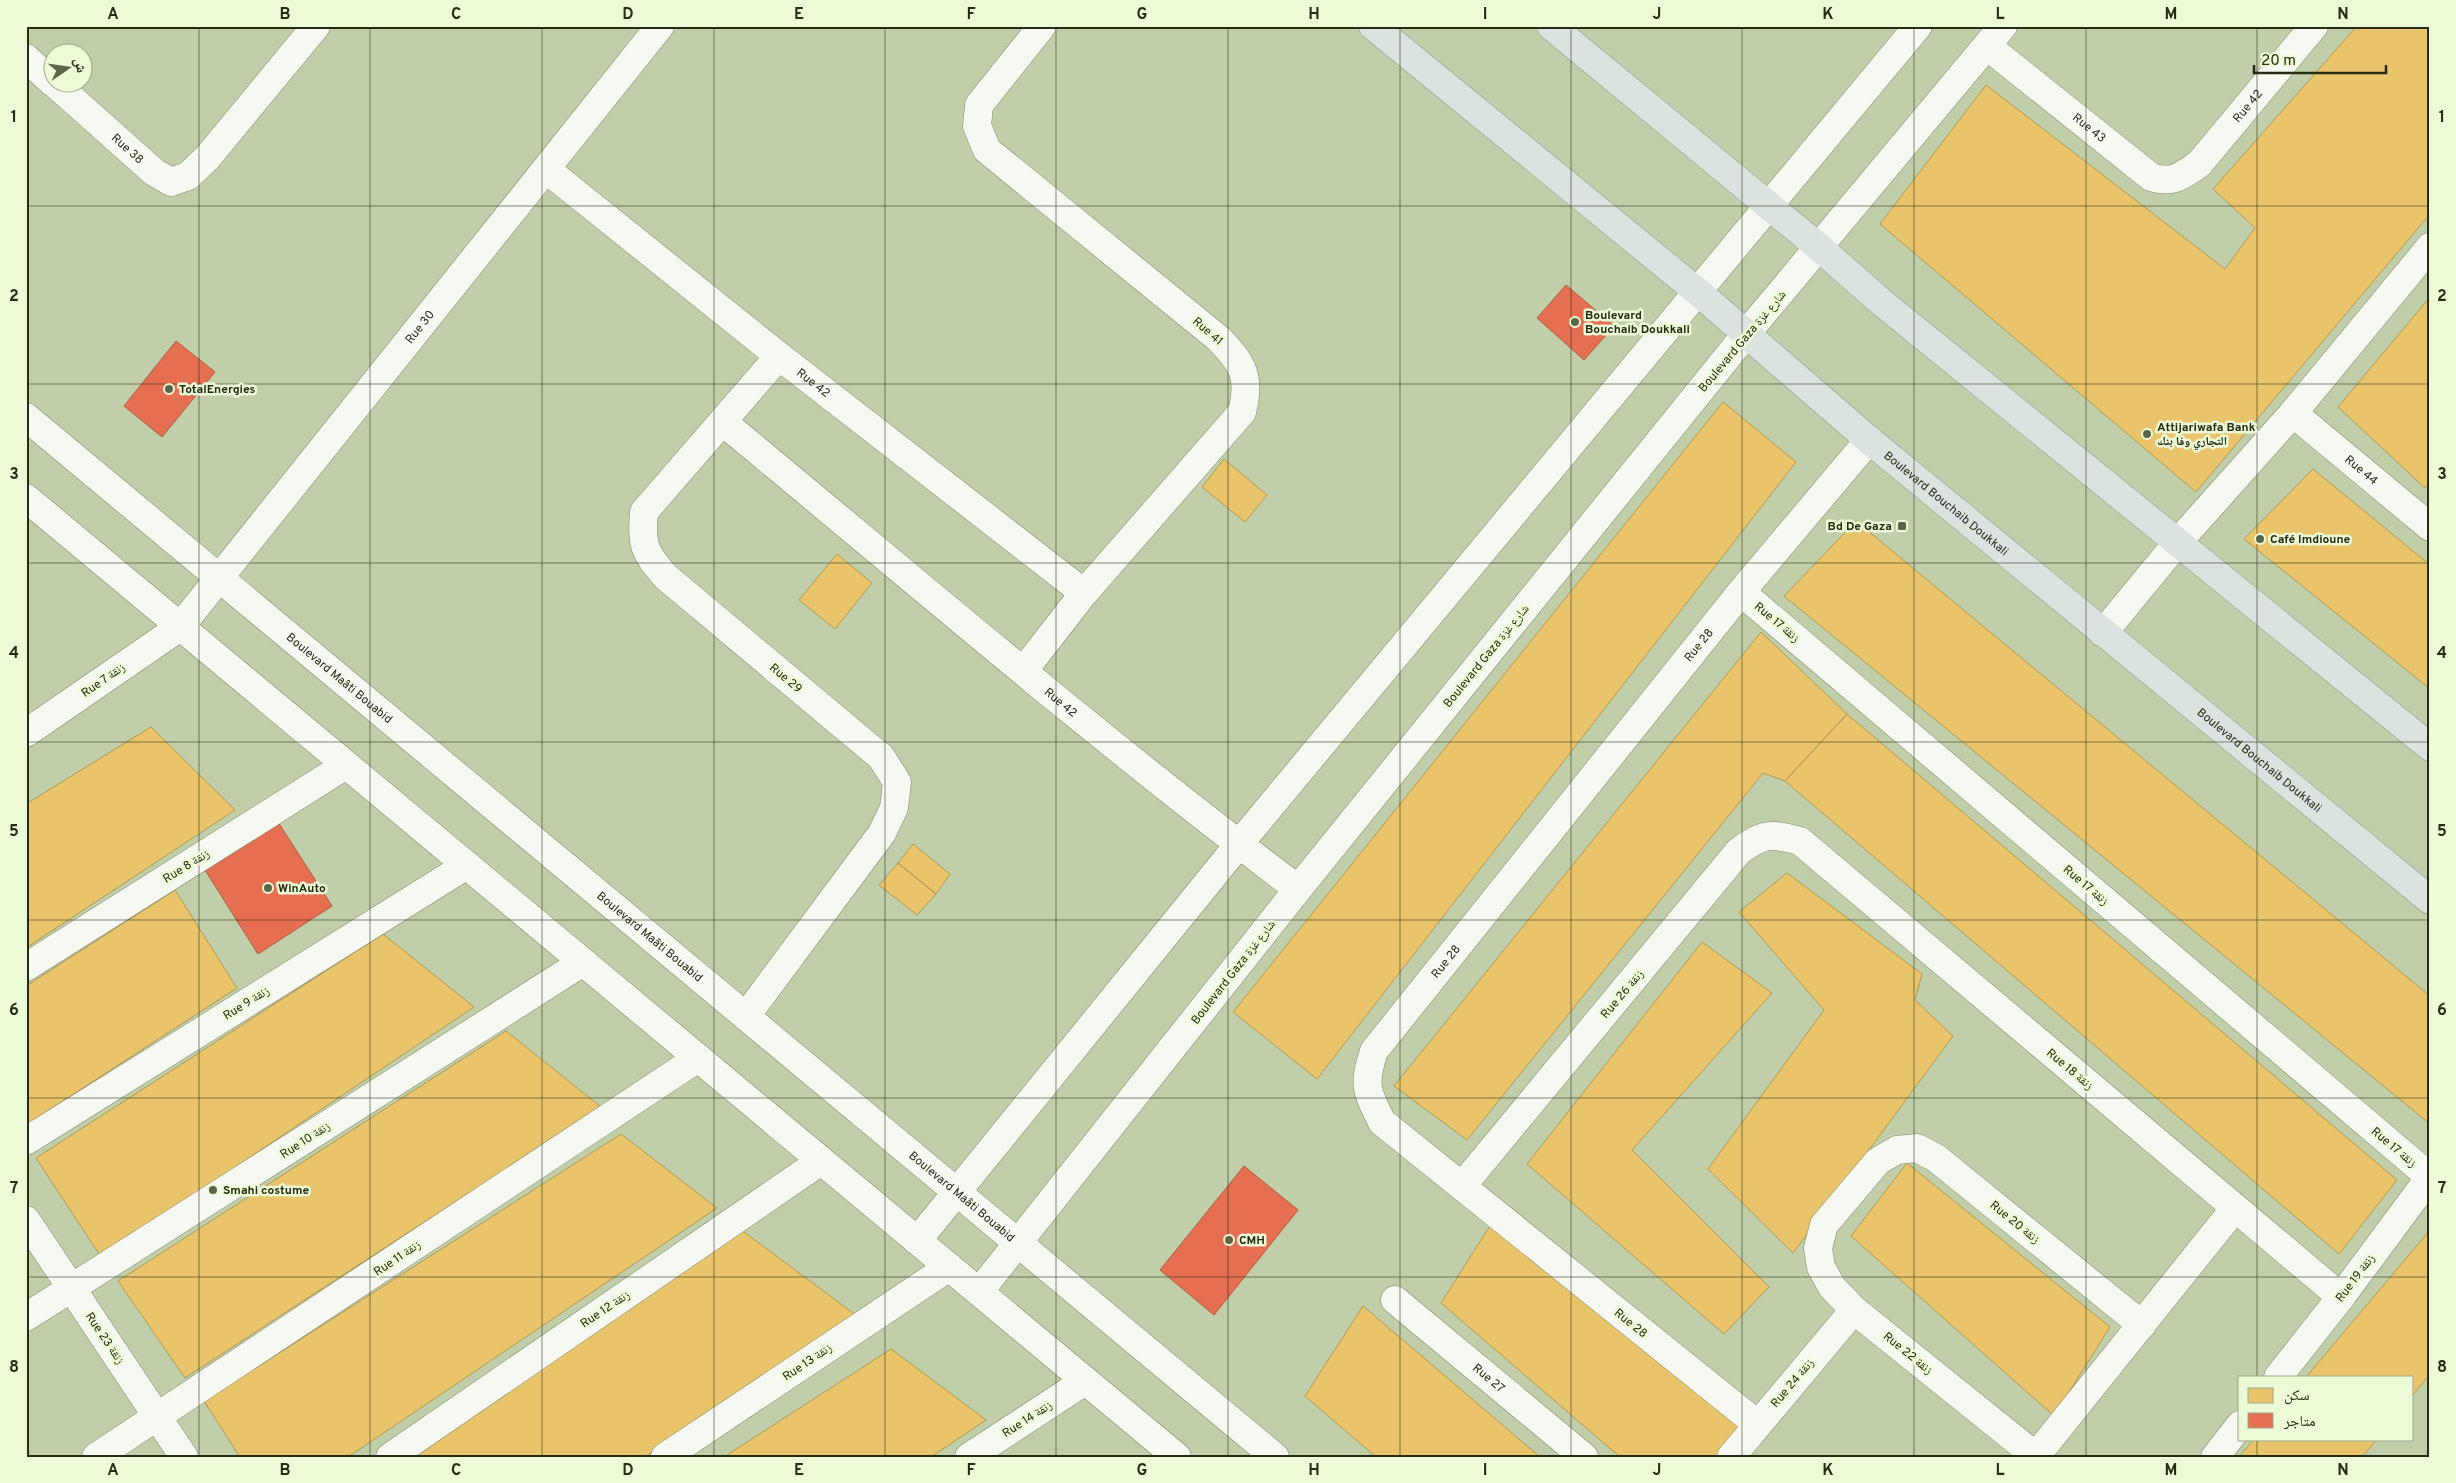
<svg xmlns="http://www.w3.org/2000/svg" width="2456" height="1483" viewBox="0 0 2456 1483" font-family="Overpass,'Noto Naskh Arabic',sans-serif">
  <style>
    .homes { fill: #e9c46a; stroke: #ae9750 }
    .shops { fill: #e76f51; stroke: #ac5b3e }
    .lines { fill: none; stroke-linecap: round; stroke-linejoin: round }
    .minor-casing { stroke: #7d886b; stroke-width: 29 }
    .major-casing { stroke: #899a8f; stroke-width: 29 }
    .minor { stroke: #f6f8f2; stroke-width: 28 }
    .major { stroke: #dbe3e1; stroke-width: 28 }
    .grid { fill: none; stroke: #242d13; stroke-width: 1; stroke-opacity: 0.55 }
    .poi-dot { fill: #5b6648; stroke: #ecfad8; stroke-width: 2 }
    .labels { text-anchor: middle; stroke-width: 5; stroke-linejoin: round; paint-order: stroke }
    .street-label { font-size: 12px; fill: #242d13; stroke: #ecfad8 }
    .poi-label { font-size: 12px; font-weight: bold; fill: #242d13; stroke: #ecfad8; text-anchor: start }
    .neatline { fill: none; stroke: #242d13; stroke-width: 2 }
    .grid-label { font-size: 16px; text-anchor: middle; font-weight: bold; fill: #242d13 }
  </style>
  <rect width="100%" height="100%" fill="#c0cfaa"/>
  <!-- homes -->
  <path class="homes" d="M2357 26H2430V214L2196 492 1880 224 1986 85 2225 269 2255 228 2213 189Z
    M2430 297V481L2425 488 2338 407Z
    M1723 402 1796 462 1317 1079 1233 1012Z
    M1224 459 1267 495 1245 522 1202 487Z
    M2313 469 2430 565V689L2244 539Z
    M1856 521 2430 996V1124L1784 596Z
    M837 554 872 583 835 629 799 600Z
    M1761 632 1847 714 1785 781 1763 773 1467 1140 1394 1086Z
    M1847 714 2397 1180 2339 1254 1785 781Z
    M151 727 235 810 26 948V804Z
    M913 844 950 874 936 894 898 863Z
    M898 863 936 894 917 915 879 885Z
    M1787 873 1922 974 1915 1000 1953 1036 1793 1253 1708 1169 1824 1010 1739 912Z
    M175 890 237 988 26 1125V986Z
    M383 934 474 1007 101 1257 36 1158Z
    M1702 942 1772 993 1632 1150 1769 1287 1724 1334 1527 1164Z
    M506 1031 601 1107 185 1378 118 1281Z
    M621 1134 717 1208 348 1457H240L204 1401Z
    M1907 1163 2110 1327 2054 1416 1851 1236Z
    M1493 1221 1747 1426 1716 1457H1620L1441 1303Z
    M740 1229 857 1316 645 1457H396Z
    M2430 1230V1374L2412 1396V1377H2306Z
    M1363 1306 1540 1457H1376L1305 1396Z
    M891 1349 986 1420 931 1457H724Z
    M2254 1439H2377L2362 1457H2239Z"/>
  <!-- shops -->
  <path class="shops" d="M1566 285 1614 326 1584 360 1537 318Z
    M176 341 215 372 162 437 124 406Z
    M278 822 332 906 258 954 205 870Z
    M1244 1166 1298 1210 1214 1315 1160 1270Z"/>
  <g class="lines">
    <!-- minor casing -->
    <g class="minor-casing">
      <g id="minor">
        <path id="s1" d="M1987 46 2151 177C2173 184 2181 176 2199 164L2314 26"/>
        <path d="M26 58 52 82"/>
        <path id="s2" d="M53 82 154 172 171 182 188 176 207 158 316 26"/>
        <path id="s3" d="M547 170 779 356 1084 593"/>
        <path id="s4" d="M2293 413 2430 527"/>
        <path id="s5" d="M26 417 1275 1457"/>
        <path id="s6" d="M723 422C913 579 1101 741 1298 889"/>
        <path d="M26 498 1177 1457"/>
        <path d="M1741 592 2430 1177 2341 1297 2278 1377"/>
        <path d="M2103 633 2178 542 2293 413 2430 247"/>
        <path d="M1024 670 1084 593 1242 412C1251 377 1243 364 1219 339L987 150 977 126 979 105 1042 26"/>
        <path id="s7" d="M26 733 180 627 660 26"/>
        <path d="M26 967 346 765"/>
        <path d="M746 1016 882 833 894 808 897 782 881 757 666 577C644 552 641 545 644 512L779 356"/>
        <path d="M26 1141 467 865"/>
        <path d="M1462 1186 1739 851C1765 833 1769 833 1800 841L2341 1297"/>
        <path d="M26 1220 184 1457"/>
        <path d="M917 1241 1239 844 1918 26"/>
        <path d="M979 1292 1298 889 1746 334 2003 26"/>
        <path id="s8" d="M1395 1300 1584 1457"/>
        <path d="M26 1317 583 962"/>
        <path id="s9" d="M1757 1424 1382 1122C1366 1090 1363 1085 1374 1051L1741 592 1869 440"/>
        <path d="M2036 1456 2235 1208"/>
        <path d="M96 1457 698 1058"/>
        <path d="M390 1457 821 1161"/>
        <path d="M665 1457 949 1267"/>
        <path d="M969 1457 1085 1381"/>
        <path d="M1731 1457 1854 1310"/>
        <path d="M2037 1457 1854 1310 1832 1287 1821 1267 1818 1248 1824 1225 1878 1161 1897 1150 1917 1148 1936 1158 2142 1325"/>
        <path d="M2215 1457 2240 1425"/>
      </g>
    </g>
    <!-- major casing -->
    <g class="major-casing">
      <g id="major">
        <path id="s10" d="M1373 26 1698 292 1869 440 2430 900"/>
        <path d="M1551 26 1820 248 1880 301 2430 747"/>
      </g>
    </g>
    <!-- minor -->
    <use href="#minor" class="minor"/>
    <!-- major -->
    <use href="#major" class="major"/>
  </g>
  <!-- grid -->
  <path class="grid" d="M199 26V1457M370 26V1457M542 26V1457M714 26V1457M885 26V1457M1056 26V1457M1228 26V1457M1400 26V1457M1571 26V1457M1742 26V1457M1914 26V1457M2086 26V1457M2257 26V1377M26 206H2430M26 384H2430M26 563H2430M26 742H2430M26 920H2430M26 1098H2430M26 1277H2430M2257 1439V1457"/>
  <!-- markers -->
  <g class="poi-dot">
    <circle cx="1575" cy="322" r="5"/>
    <circle cx="169" cy="389" r="5"/>
    <circle cx="2147" cy="434" r="5"/>
    <rect x="1897" y="521" width="10" height="10" rx="2.5"/>
    <circle cx="2260" cy="539" r="5"/>
    <circle cx="268" cy="888" r="5"/>
    <circle cx="213" cy="1190" r="5"/>
    <circle cx="1229" cy="1240" r="5"/>
  </g>
  <g class="labels">
    <!-- street labels -->
    <g class="street-label">
      <text dy="4" stroke="none"><textPath href="#s1" startOffset="338">Rue 42</textPath></text>
      <text dy="4" stroke="none"><textPath href="#s1" startOffset="131">Rue 43</textPath></text>
      <text dy="4" stroke="none"><textPath href="#s2" startOffset="100">Rue 38</textPath></text>
      <text dy="4" stroke="none"><textPath href="#s7" startOffset="571">Rue 30</textPath></text>
      <text transform="translate(1208 331) rotate(41)" y="4">Rue 41</text>
      <text transform="translate(1742 341) rotate(-50)" y="4">Boulevard Gaza شارع غزة</text>
      <text dy="4" stroke="none"><textPath href="#s3" startOffset="341">Rue 42</textPath></text>
      <text dy="4" stroke="none"><textPath href="#s4" startOffset="89">Rue 44</textPath></text>
      <text dy="4" stroke="none"><textPath href="#s10" startOffset="746">Boulevard Bouchaib Doukkali</textPath></text>
      <text transform="translate(1777 622) rotate(40)" y="4">Rue 17 زنقة</text>
      <text dy="4" stroke="none"><textPath href="#s9" startOffset="1076">Rue 28</textPath></text>
      <text transform="translate(1486 656) rotate(-51)" y="4">Boulevard Gaza شارع غزة</text>
      <text dy="4" stroke="none"><textPath href="#s5" startOffset="408">Boulevard Maâti Bouabid</textPath></text>
      <text transform="translate(786 678) rotate(40)" y="4">Rue 29</text>
      <text transform="translate(103 680) rotate(-35)" y="4">Rue 7 زنقة</text>
      <text dy="4" stroke="none"><textPath href="#s6" startOffset="439">Rue 42</textPath></text>
      <text dy="4" stroke="none"><textPath href="#s10" startOffset="1151">Boulevard Bouchaib Doukkali</textPath></text>
      <text transform="translate(186 866) rotate(-32)" y="4">Rue 8 زنقة</text>
      <text transform="translate(2086 885) rotate(40)" y="4">Rue 17 زنقة</text>
      <text dy="4" stroke="none"><textPath href="#s5" startOffset="812">Boulevard Maâti Bouabid</textPath></text>
      <text dy="4" stroke="none"><textPath href="#s9" startOffset="671">Rue 28</textPath></text>
      <text transform="translate(1233 972) rotate(-52)" y="4">Boulevard Gaza شارع غزة</text>
      <text transform="translate(1622 994) rotate(-50)" y="4">Rue 26 زنقة</text>
      <text transform="translate(246 1003) rotate(-32)" y="4">Rue 9 زنقة</text>
      <text transform="translate(2070 1069) rotate(40)" y="4">Rue 18 زنقة</text>
      <text transform="translate(305 1140) rotate(-33)" y="4">Rue 10 زنقة</text>
      <text transform="translate(2394 1147) rotate(40)" y="4">Rue 17 زنقة</text>
      <text dy="4" stroke="none"><textPath href="#s5" startOffset="1218">Boulevard Maâti Bouabid</textPath></text>
      <text transform="translate(2015 1222) rotate(39)" y="4">Rue 20 زنقة</text>
      <text transform="translate(397 1258) rotate(-34)" y="4">Rue 11 زنقة</text>
      <text transform="translate(2355 1278) rotate(-53)" y="4">Rue 19 زنقة</text>
      <text transform="translate(605 1309) rotate(-34)" y="4">Rue 12 زنقة</text>
      <text transform="translate(1631 1323) rotate(39)" y="4">Rue 28</text>
      <text transform="translate(105 1338) rotate(56)" y="4">Rue 23 زنقة</text>
      <text transform="translate(1908 1353) rotate(39)" y="4">Rue 22 زنقة</text>
      <text transform="translate(807 1362) rotate(-34)" y="4">Rue 13 زنقة</text>
      <text dy="4" stroke="none"><textPath href="#s8" startOffset="122">Rue 27</textPath></text>
      <text transform="translate(1792 1383) rotate(-50)" y="4">Rue 24 زنقة</text>
      <text transform="translate(1027 1419) rotate(-33)" y="4">Rue 14 زنقة</text>
    </g>
    <!-- poi labels -->
    <g class="poi-label">
      <text x="1585" y="319">Boulevard<tspan x="1585" dy="14">Bouchaib Doukkali</tspan></text>
      <text x="179" y="393">TotalEnergies</text>
      <text x="2157" y="431">Attijariwafa Bank<tspan x="2157" dy="14">التجاري وفا بنك</tspan></text>
      <text x="1892" y="530" text-anchor="end">Bd De Gaza</text>
      <text x="2270" y="543">Café Imdioune</text>
      <text x="278" y="892">WinAuto</text>
      <text x="223" y="1194">Smahi costume</text>
      <text x="1239" y="1244">CMH</text>
    </g>
  </g>
  <!-- border -->
  <rect width="2456" height="1483" fill="none" stroke="#ecfad8" stroke-width="55"/>
  <!-- legend -->
  <rect x="2238" y="1376" width="175" height="65" fill="#ecfad8" stroke="#9ca889"/>
  <rect x="2248" y="1388" width="25" height="15" fill="#e9c46a" stroke="#9ca889"/>
  <text x="2284" y="1400" font-size="15" fill="#242d13">سكن</text>
  <rect x="2248" y="1413" width="25" height="15" fill="#e76f51" stroke="#9ca889"/>
  <text x="2284" y="1426" font-size="15" fill="#242d13">متاجر</text>
  <!-- north arrow -->
  <g transform="translate(68 68) rotate(77)"><circle r="24" fill="#ecfad8" stroke="#9ca889"/>
  <path d="M0-4L9 19L0 12L-9 19Z" fill="#5b6648"/>
  <text y="-8" font-size="14" font-weight="bold" text-anchor="middle" fill="#242d13">ش</text>
  </g>
  <!-- scale -->
  <path d="M2254 65v8h132v-8" fill="none" stroke="#242d13" stroke-width="2.5"/>
  <text x="2261" y="65" font-size="15" fill="#242d13" stroke="#ecfad8" stroke-width="4" paint-order="stroke">20 m</text>
  <rect x="28" y="28" width="2400" height="1428" class="neatline"/>
  <g class="grid-label">
    <text x="113" y="19">A</text>
    <text x="285" y="19">B</text>
    <text x="456" y="19">C</text>
    <text x="628" y="19">D</text>
    <text x="799" y="19">E</text>
    <text x="971" y="19">F</text>
    <text x="1142" y="19">G</text>
    <text x="1314" y="19">H</text>
    <text x="1485" y="19">I</text>
    <text x="1657" y="19">J</text>
    <text x="1828" y="19">K</text>
    <text x="2000" y="19">L</text>
    <text x="2171" y="19">M</text>
    <text x="2343" y="19">N</text>
    <text x="14" y="122">1</text>
    <text x="2442" y="122">1</text>
    <text x="14" y="301">2</text>
    <text x="2442" y="301">2</text>
    <text x="14" y="479">3</text>
    <text x="2442" y="479">3</text>
    <text x="14" y="658">4</text>
    <text x="2442" y="658">4</text>
    <text x="14" y="836">5</text>
    <text x="2442" y="836">5</text>
    <text x="14" y="1015">6</text>
    <text x="2442" y="1015">6</text>
    <text x="14" y="1193">7</text>
    <text x="2442" y="1193">7</text>
    <text x="14" y="1372">8</text>
    <text x="2442" y="1372">8</text>
    <text x="113" y="1475">A</text>
    <text x="285" y="1475">B</text>
    <text x="456" y="1475">C</text>
    <text x="628" y="1475">D</text>
    <text x="799" y="1475">E</text>
    <text x="971" y="1475">F</text>
    <text x="1142" y="1475">G</text>
    <text x="1314" y="1475">H</text>
    <text x="1485" y="1475">I</text>
    <text x="1657" y="1475">J</text>
    <text x="1828" y="1475">K</text>
    <text x="2000" y="1475">L</text>
    <text x="2171" y="1475">M</text>
    <text x="2343" y="1475">N</text>
  </g>
</svg>
